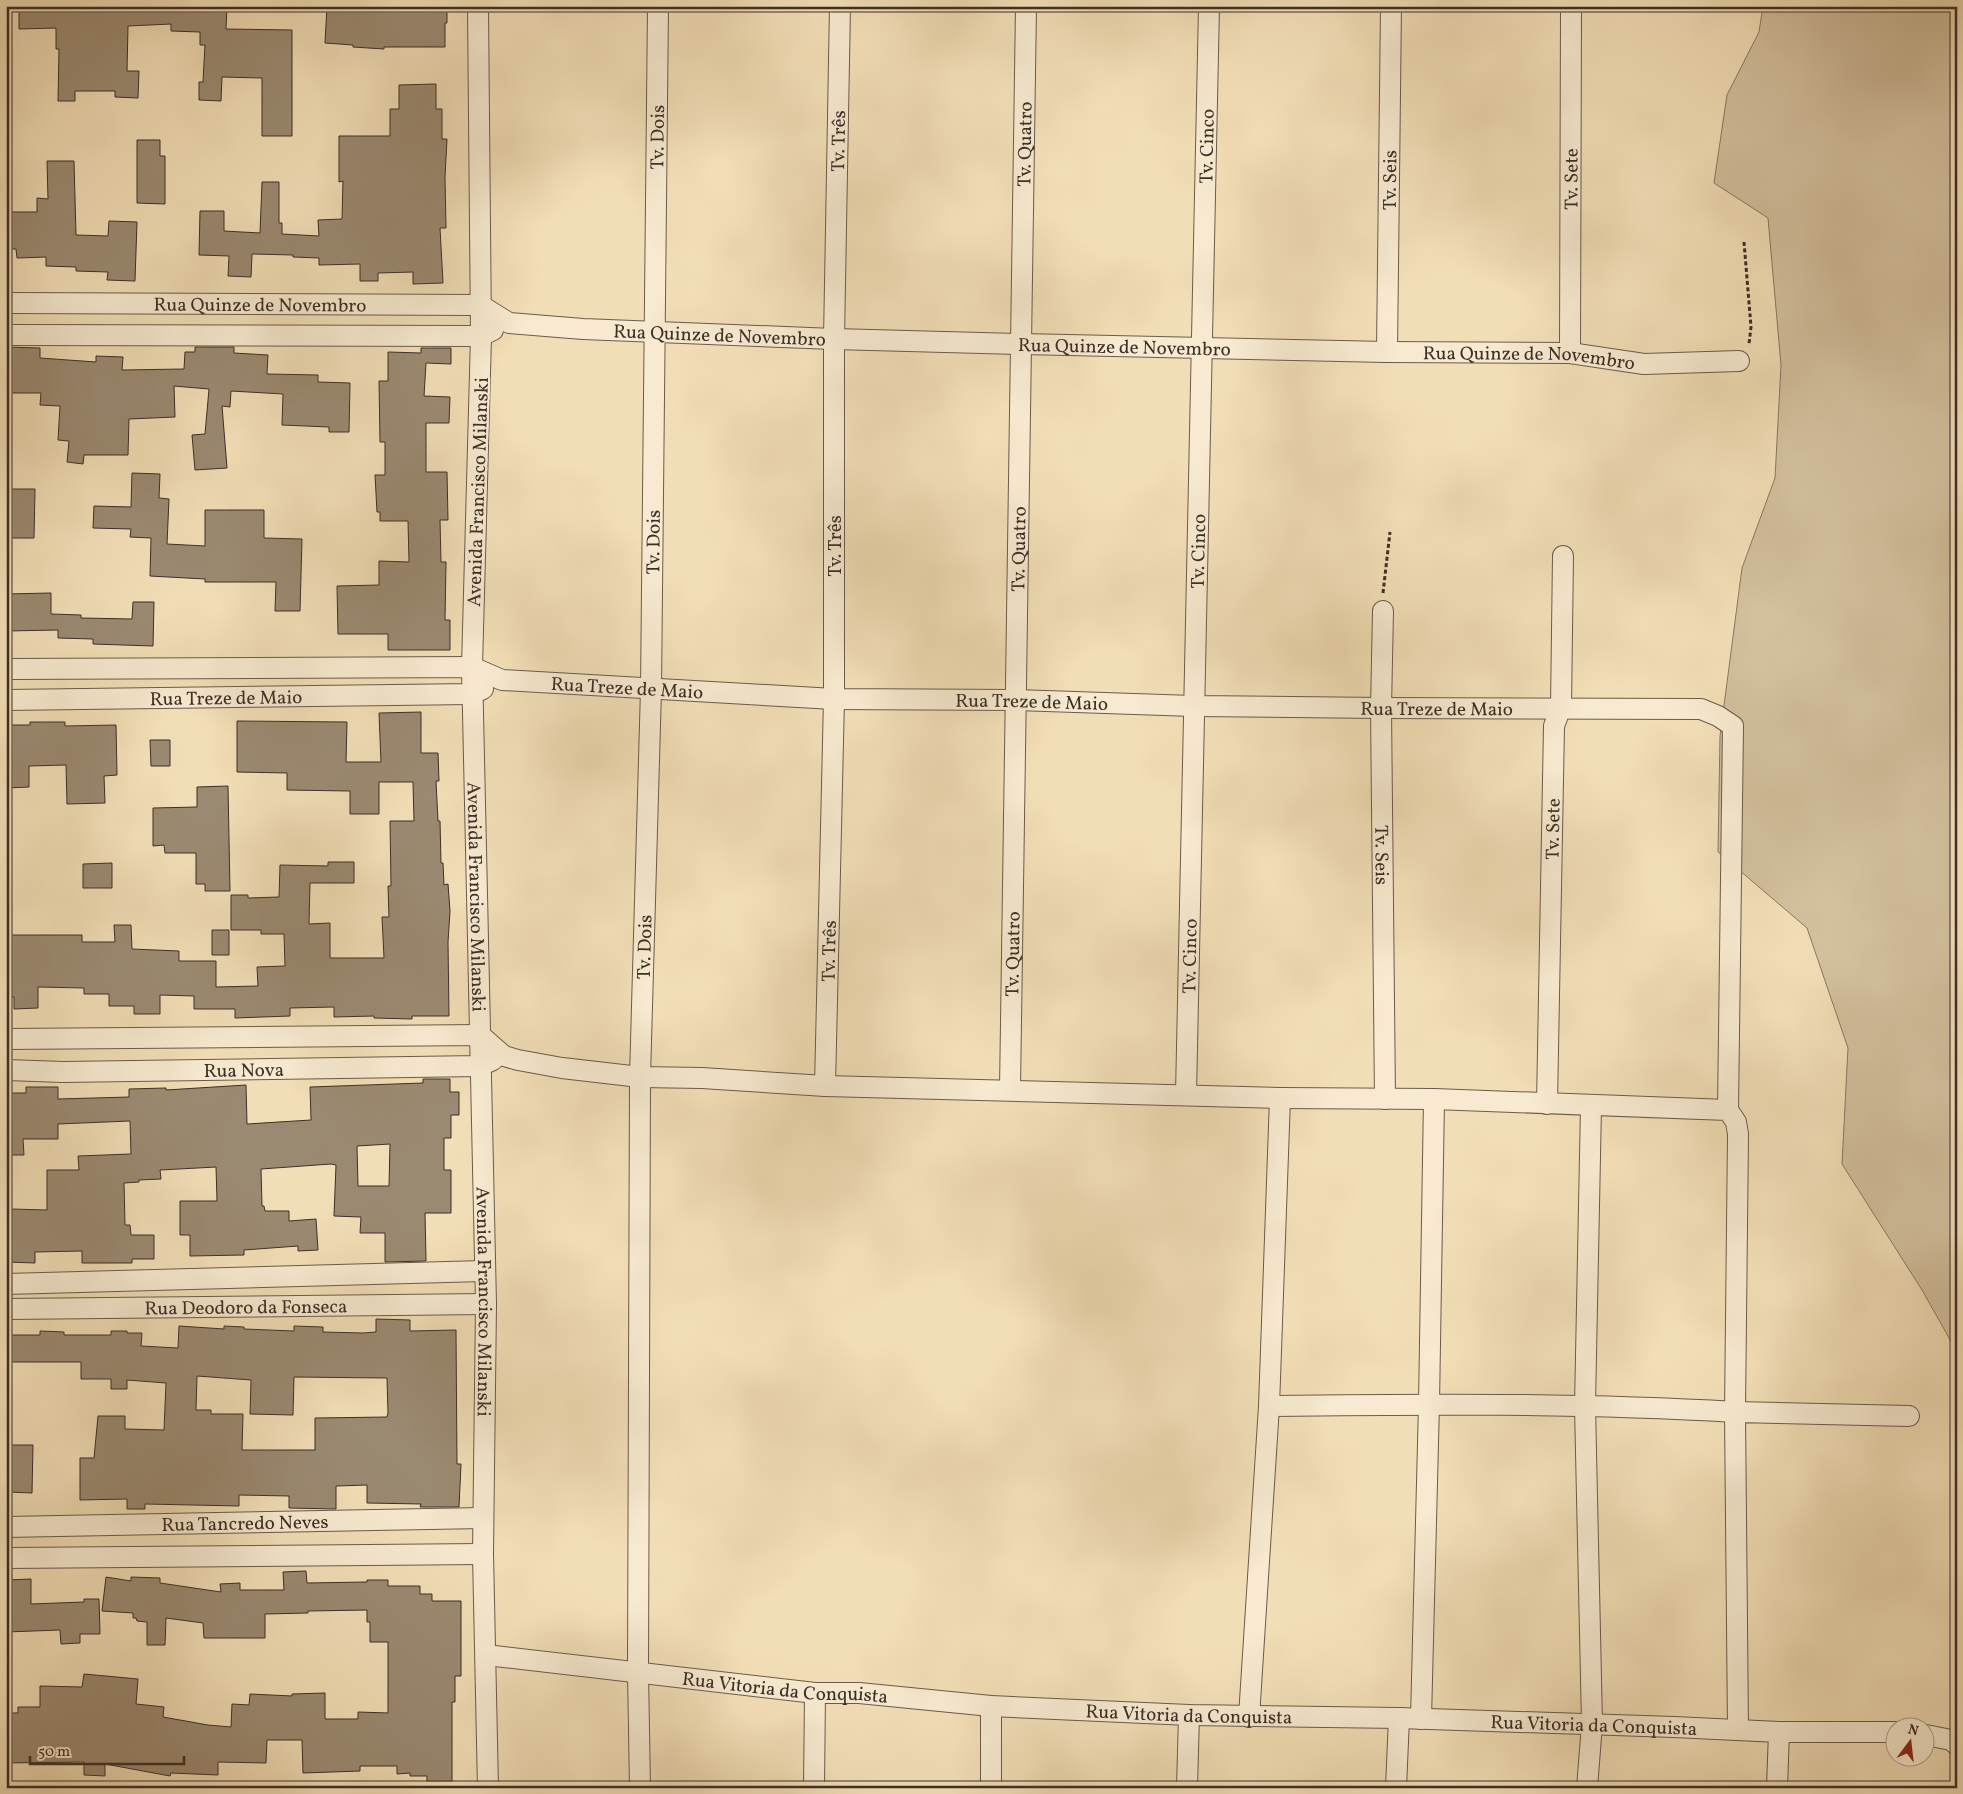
<svg xmlns="http://www.w3.org/2000/svg" width="1963" height="1794" viewBox="0 0 1963 1794" font-family="Vollkorn,serif">
  <style>
    .green { fill: #d3c09e; stroke: #887863 }
    .building { fill: #9b8a72; stroke: #3c2f28; fill-rule: evenodd }
    .lines { fill: none; stroke-linecap: round; stroke-linejoin: round }
    .street-casing { stroke: #6a5b4c; stroke-width: 22 }
    .path { stroke: #3c2f28; stroke-width: 3; stroke-dasharray: 4 2.5; stroke-linecap: butt }
    .street { stroke: #f7ead0; stroke-width: 20 }
    .labels { text-anchor: middle; stroke-width: 4.5; stroke-linejoin: round; paint-order: stroke }
    .street-label { font-size: 19px; fill: #3c2f28; stroke: #f7ead0 }
  </style>
  <rect width="100%" height="100%" fill="#f2deb6"/>
  <filter id="stains"><feTurbulence type="fractalNoise" baseFrequency=".004" numOctaves="4"/><feColorMatrix values="0 0 0 0 .2 0 0 0 0 .09 0 0 0 0 .02 0 0 0 .5 -.17"/></filter>
  <radialGradient id="worn" r=".72"><stop offset=".6" stop-color="#630" stop-opacity="0"/><stop offset="1" stop-color="#630" stop-opacity=".3"/></radialGradient>
  <!-- green -->
  <path class="green" d="M1763 6H1957V1352L1922 1290 1842 1164 1848 1048 1807 928 1718 852 1720 736 1742 568 1775 478 1781 365 1768 218 1714 183 1727 95 1759 32Z"/>
  <!-- building -->
  <path class="building" d="M19 6H227L226 29 292 30V136H262V78L222 77 221 101 199 100V82H203L205 45H200V32L171 31V24L128 26 127 71H139L138 98 115 97V91H75V101H58L59 49H56V28L19 29Z
    M327 6H447V23H445V47H384V49L353 47V45L325 43Z
    M436 84V109H442V139H447L445 177 446 228H440L443 283 413 284V272L378 273V281H360V264L319 265V258L293 257V255L252 254 251 277 228 276 229 256 199 255 200 211H224V231L260 233 262 182H279V223H282V234L319 236 318 220 342 219 343 181 339 182V136H390V109H399V85Z
    M137 140H160V156H165V204L137 203Z
    M47 161H74L76 235 108 236 109 221 137 222 135 281 107 280 108 272 76 271V267L46 266V257L17 258 16 249H6V212H37V198L48 199Z
    M6 347 40 348V358L96 362V356L123 357 122 370 184 369 185 352H195V347H234V353L268 355 267 374 318 375V382L350 383 349 432H329V427L282 425 283 394 231 391 230 407 222 406 227 468 195 470 192 435 205 434 209 389 174 386 175 417 129 419 128 455H84L83 464 67 462 69 441 58 440 60 406 40 405 41 393H6Z
    M421 348H451V364L426 363 424 396 450 397 449 423H426V472H447L448 520H440L441 562H446L445 620H450V650H388V634H338L337 586 379 585V561L409 562 408 521H380V512H377L375 475H385V442H380L379 381H388V352L421 353Z
    M132 473 160 474 159 498 169 499 167 544 205 546V510H264V538L302 539 300 611H275L276 582H205V579L150 576 151 538 130 537 131 529 93 528 94 506 131 507Z
    M6 489H35L34 538H6Z
    M51 593V614L81 615V618L132 619 133 602H154L153 646 93 644V639L58 638V630L6 631V594Z
    M421 712V753H438L439 781H436L438 821H440L441 863H443L444 885 448 884 450 911 448 942 449 1016H412V1019L374 1018V1016L334 1017V1007L290 1008V1016L235 1018V1009H194V996L160 995V1014H134V1006H109V994H84V988L38 987V1008L14 1009V997H6V935H82V942H115L114 925H131L132 949 179 951V961H216V987L258 986 257 967 285 966 284 934H261V930H231V895H248V898L279 897 280 865 328 866V862H354V883H310L309 924 330 923V958H384L382 917H389L388 886H391L390 821H414L413 782H379V814H350V791L287 790V773L237 772V721L347 722 346 762H381L379 713Z
    M30 722H65V726L116 725 117 775 104 776 105 803 67 804 66 765 29 766V787L6 788V725H30Z
    M150 740H170V766H151Z
    M228 786 230 891H205V884H196V853H165L164 845 153 846V808L197 807V787Z
    M112 863V888H83V864Z
    M212 930H229V955H212Z
    M423 1079H450V1092H459V1115H451V1138H444V1170H451V1213H425L426 1261 385 1262V1233H360L361 1217 334 1216 336 1165 331 1164 261 1169 262 1206H264L265 1211H289V1221L316 1219 318 1250 298 1251V1246L244 1250V1255L190 1256V1235H180V1201H217L216 1167 160 1170 161 1179 139 1180V1182L124 1183 125 1225H130L131 1235H154V1259H132V1263H82V1251L35 1252V1263L6 1262V1217H12V1209L47 1210V1170H79L78 1156 131 1154 130 1121 58 1124V1139H23L24 1155H6V1093H26V1087H58V1099L129 1097V1089L166 1088V1090L246 1085 247 1124 311 1120 310 1087 423 1083ZM390 1144 389 1186H358L357 1146Z
    M376 1319 410 1320V1331L456 1330 457 1464H461L459 1507H420L421 1504 367 1503V1485L336 1486V1509L289 1508V1496L239 1495V1506L145 1504V1509H127V1499L80 1500V1458H94L98 1416H125V1429L164 1430 166 1383 127 1380V1389H111V1379H81V1362H9V1335H40V1331L64 1332V1335H111V1331H127V1333H142L141 1346 178 1348 179 1326 224 1329V1326L244 1327V1329L294 1331V1326L323 1327V1332L363 1333 376 1332ZM197 1376 251 1380 250 1414 293 1415 294 1377 387 1378 388 1413 387 1417 315 1418V1450H242L243 1414H211V1410H196Z
    M6 1445H33L32 1493 8 1492V1487H6Z
    M306 1571 307 1583 367 1582V1580H388V1586H420V1594H432V1601H461V1676H455V1702H452V1782H427V1776H410V1773L397 1774V1766H360V1771L303 1773 302 1740H267L266 1763 218 1762V1775L171 1773 170 1776 105 1764V1776L84 1775V1762L6 1763V1713H18V1707H40V1686L82 1687 84 1674 138 1679 136 1704 164 1707 163 1717 208 1725 231 1727 232 1704 249 1705 250 1694 292 1696V1694L325 1693V1719H358V1712L388 1713V1642H370V1622H367V1610L308 1611V1613L265 1614V1638H204L203 1623 166 1618 165 1645H147V1622L137 1621 136 1618H133V1613L102 1611 106 1577 131 1581V1577L160 1578V1583L221 1592 220 1584 240 1583V1590H284L283 1572Z
    M31 1579V1604L84 1602V1599H99L100 1634H80V1643L61 1644 60 1630 6 1632V1580Z"/>
  <g class="lines">
    <!-- street casing -->
    <g class="street-casing">
      <g id="street">
        <path id="s1" d="M478 6 481 336 472 667 486 1304 483 1554 488 1788"/>
        <path id="s2" d="M6 303 480 305 509 323 583 329 834 339 1022 344 1387 352 1570 353 1644 364 1739 361"/>
        <path d="M6 335 481 336 493 330"/>
        <path id="s3" d="M1387 352 1391 6"/>
        <path id="s4" d="M1570 353 1571 6"/>
        <path id="s5" d="M1383 611 1381 708 1385 1099"/>
        <path id="s6" d="M6 669 472 667 502 680 834 699 1015 700 1193 706 1381 708 1701 709 1718 716 1733 726 1728 1110"/>
        <path id="s7" d="M6 700 472 694 483 689"/>
        <path d="M6 1039 480 1035 504 1056 518 1060 562 1068 640 1077 702 1078 825 1086 1280 1098 1434 1099 1728 1110 1736 1122 1738 1134 1735 1412C1580 1403 1424 1404 1269 1406"/>
        <path id="s8" d="M6 1070 63 1072 480 1066 493 1060"/>
        <path id="s9" d="M825 1086 834 699V339L840 6"/>
        <path id="s10" d="M1010 1090 1026 6"/>
        <path id="s11" d="M1186 1095 1209 6"/>
        <path id="s12" d="M1547 1104 1554 726 1561 707 1563 556"/>
        <path d="M6 1284 484 1271"/>
        <path id="s13" d="M6 1309 486 1304"/>
        <path id="s14" d="M6 1527 483 1518"/>
        <path d="M6 1558 483 1554"/>
        <path id="s15" d="M486 1655 815 1693H859L991 1706 1189 1715 1399 1718 1674 1727 1779 1732H1896"/>
        <path d="M991 1706V1788"/>
        <path d="M1249 1717 1269 1406 1280 1098"/>
        <path d="M1421 1719 1429 1404 1434 1099"/>
        <path d="M1738 1730 1735 1412 1909 1416"/>
        <path d="M1926 1735 1951 1740 1957 1745"/>
        <path id="s16" d="M640 1788 638 1672 640 1077 651 689 658 6"/>
        <path d="M814 1788 815 1693"/>
        <path d="M1187 1788 1189 1715"/>
        <path d="M1396 1788 1399 1718"/>
        <path d="M1587 1788 1592 1724 1585 1406 1591 1106"/>
        <path d="M1777 1788 1779 1732"/>
      </g>
    </g>
    <!-- path -->
    <path class="path" d="M1744 242 1751 327 1749 344
      M1383 593 1390 532"/>
    <!-- street -->
    <use href="#street" class="street"/>
  </g>
  <g class="labels">
    <!-- street labels -->
    <g class="street-label">
      <text dy="7" stroke="none"><textPath href="#s16" startOffset="1651">Tv. Dois</textPath></text>
      <text dy="7" stroke="none"><textPath href="#s9" startOffset="945">Tv. Três</textPath></text>
      <text dy="7" stroke="none"><textPath href="#s10" startOffset="946">Tv. Quatro</textPath></text>
      <text dy="7" stroke="none"><textPath href="#s11" startOffset="949">Tv. Cinco</textPath></text>
      <text dy="7" stroke="none"><textPath href="#s3" startOffset="172">Tv. Seis</textPath></text>
      <text dy="7" stroke="none"><textPath href="#s4" startOffset="174">Tv. Sete</textPath></text>
      <text dy="7" stroke="none"><textPath href="#s2" startOffset="254">Rua Quinze de Novembro</textPath></text>
      <text dy="7" stroke="none"><textPath href="#s2" startOffset="719">Rua Quinze de Novembro</textPath></text>
      <text dy="7" stroke="none"><textPath href="#s2" startOffset="1124">Rua Quinze de Novembro</textPath></text>
      <text dy="7" stroke="none"><textPath href="#s2" startOffset="1529">Rua Quinze de Novembro</textPath></text>
      <text transform="translate(477 492) rotate(-88)" y="7">Avenida Francisco Milanski</text>
      <text dy="7" stroke="none"><textPath href="#s16" startOffset="1246">Tv. Dois</textPath></text>
      <text transform="translate(834 546) rotate(-90)" y="7">Tv. Três</text>
      <text dy="7" stroke="none"><textPath href="#s10" startOffset="541">Tv. Quatro</textPath></text>
      <text dy="7" stroke="none"><textPath href="#s11" startOffset="544">Tv. Cinco</textPath></text>
      <text dy="7" stroke="none"><textPath href="#s6" startOffset="624">Rua Treze de Maio</textPath></text>
      <text dy="7" stroke="none"><textPath href="#s7" startOffset="220">Rua Treze de Maio</textPath></text>
      <text dy="7" stroke="none"><textPath href="#s6" startOffset="1029">Rua Treze de Maio</textPath></text>
      <text dy="7" stroke="none"><textPath href="#s6" startOffset="1434">Rua Treze de Maio</textPath></text>
      <text dy="7" stroke="none"><textPath href="#s12" startOffset="275">Tv. Sete</textPath></text>
      <text dy="7" stroke="none"><textPath href="#s5" startOffset="244">Tv. Seis</textPath></text>
      <text dy="7" stroke="none"><textPath href="#s1" startOffset="891">Avenida Francisco Milanski</textPath></text>
      <text dy="7" stroke="none"><textPath href="#s16" startOffset="841">Tv. Dois</textPath></text>
      <text dy="7" stroke="none"><textPath href="#s9" startOffset="135">Tv. Três</textPath></text>
      <text dy="7" stroke="none"><textPath href="#s10" startOffset="136">Tv. Quatro</textPath></text>
      <text dy="7" stroke="none"><textPath href="#s11" startOffset="139">Tv. Cinco</textPath></text>
      <text dy="7" stroke="none"><textPath href="#s8" startOffset="238">Rua Nova</textPath></text>
      <text dy="7" stroke="none"><textPath href="#s1" startOffset="1296">Avenida Francisco Milanski</textPath></text>
      <text dy="7" stroke="none"><textPath href="#s13" startOffset="240">Rua Deodoro da Fonseca</textPath></text>
      <text dy="7" stroke="none"><textPath href="#s14" startOffset="239">Rua Tancredo Neves</textPath></text>
      <text dy="7" stroke="none"><textPath href="#s15" startOffset="301">Rua Vitoria da Conquista</textPath></text>
      <text dy="7" stroke="none"><textPath href="#s15" startOffset="706">Rua Vitoria da Conquista</textPath></text>
      <text dy="7" stroke="none"><textPath href="#s15" startOffset="1111">Rua Vitoria da Conquista</textPath></text>
    </g>
  </g>
  <!-- margin -->
  <rect width="1963" height="1794" fill="none" stroke="#f2deb6" stroke-width="25"/>
  <rect x="8" y="8" width="1948" height="1779" fill="none" stroke="#3c2f28" stroke-width="2.5"/>
  <rect x="12" y="12" width="1938" height="1769" fill="none" stroke="#3c2f28"/>
  <!-- north arrow -->
  <g transform="translate(1910 1742) rotate(15)"><circle r="24" fill="#f7ead0" stroke="#ac9f8d"/>
  <path d="M0-4L9 19L0 12L-9 19Z" fill="#8f2418"/>
  <text y="-8" font-size="14" font-weight="bold" text-anchor="middle" fill="#3c2f28">N</text>
  </g>
  <!-- scale -->
  <path d="M30 1756v8h154v-8" fill="none" stroke="#3c2f28" stroke-width="2.5"/>
  <text x="38" y="1756" font-size="15" fill="#3c2f28" stroke="#f7ead0" stroke-width="4" paint-order="stroke">50 m</text>
  <rect width="100%" height="100%" filter="url(#stains)"/>
  <rect width="100%" height="100%" fill="url(#worn)"/>
</svg>
